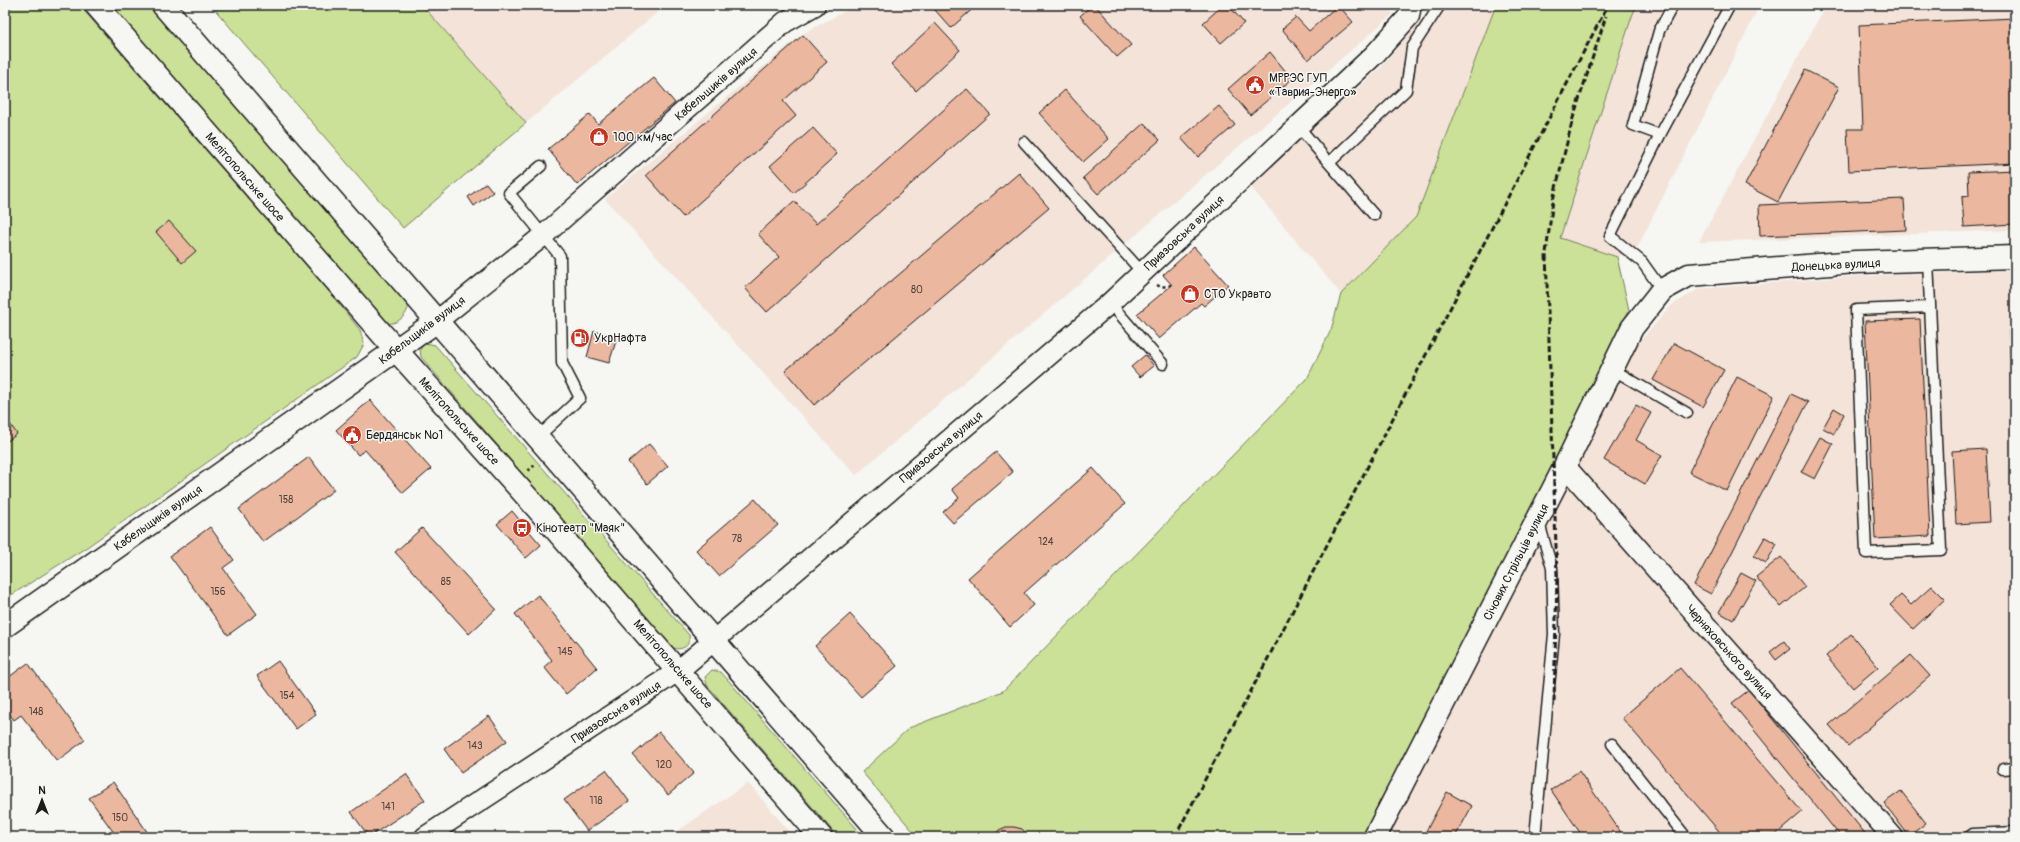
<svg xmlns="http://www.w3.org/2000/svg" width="2020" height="842" viewBox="0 0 2020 842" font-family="Pangolin,sans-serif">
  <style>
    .built { fill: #f3e3d9 }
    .green { fill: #cbe197; stroke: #747e5a }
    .building { fill: #ebb79e; stroke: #1c1c1c }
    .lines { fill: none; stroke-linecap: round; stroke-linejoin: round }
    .lane-casing { stroke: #1c1c1c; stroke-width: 13 }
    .street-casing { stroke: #1c1c1c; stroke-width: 23 }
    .secondary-casing { stroke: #1c1c1c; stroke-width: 25 }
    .primary-casing { stroke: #1c1c1c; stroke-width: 25 }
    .path { stroke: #1c1c1c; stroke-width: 2.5; stroke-dasharray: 3 3; stroke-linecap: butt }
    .lane { stroke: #f6f6f2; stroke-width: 10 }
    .street { stroke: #f6f6f2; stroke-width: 20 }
    .secondary { stroke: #f6f6f2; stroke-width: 22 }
    .primary { stroke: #f6f6f2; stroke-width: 22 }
    .rail { stroke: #1c1c1c; stroke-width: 3; stroke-dasharray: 6 3; stroke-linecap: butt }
    .labels { text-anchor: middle; stroke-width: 3; stroke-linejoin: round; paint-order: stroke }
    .number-label { font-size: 10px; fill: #50433c }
    .poi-label { font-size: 12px; fill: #1c1c1c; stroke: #f6f6f2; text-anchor: start }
    .street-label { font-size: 12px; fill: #1c1c1c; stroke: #f6f6f2 }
  </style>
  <rect width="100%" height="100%" fill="#f6f6f2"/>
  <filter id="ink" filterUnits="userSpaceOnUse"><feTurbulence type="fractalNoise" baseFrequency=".025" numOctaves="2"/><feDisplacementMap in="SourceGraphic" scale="8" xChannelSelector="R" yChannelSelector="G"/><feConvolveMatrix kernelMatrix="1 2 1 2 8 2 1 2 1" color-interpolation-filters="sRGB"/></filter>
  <g filter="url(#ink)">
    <!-- built -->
    <path class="built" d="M422 5H666L526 123Z
      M857 5H1386L1393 14 856 475 605 199 802 34Z
      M1433 5H1496L1416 217 1341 294 1250 186 1381 67Z
      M1637 5H1760L1637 248 1617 257 1560 239 1632 16Z
      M1826 5H2015V230L1699 242Z
      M2015 270V837H1386L1638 343 1672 305 1699 289 1858 276Z
      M748 783 794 837H669Z"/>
    <!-- green -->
    <path class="green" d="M5 5H79L327 289 360 330 364 344 357 357 87 547 5 599Z
      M109 5H148L409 304C407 316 399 323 387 324Z
      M211 5H422L526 123 403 228Z
      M1496 5H1637L1632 16 1560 238 1617 257 1629 310 1534 510 1364 837H918L862 772 909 728 1003 691 1307 379 1331 330 1341 294 1416 217Z
      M426 343 435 345 689 635C691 645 683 651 673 648L421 357 420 349Z
      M712 670 721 672 864 837H838L707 685 705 677Z"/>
    <!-- building -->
    <path class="building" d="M942 5H977L951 28 935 10Z
      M1092 5H1095L1131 45 1117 57 1080 16Z
      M1223 5H1228L1244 23 1221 43 1203 23Z
      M1238 5H1249L1243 10Z
      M1338 5 1353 22 1308 60 1282 29 1296 17 1309 31Z
      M2015 18V163L1849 171 1847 129H1863L1859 25Z
      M935 23 960 50 916 91 891 64Z
      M803 35 827 62 783 101 796 116 683 217 646 175Z
      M1270 52 1292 79 1250 115 1228 89Z
      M1805 70 1839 87 1778 202 1745 185Z
      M654 78 675 103 577 185 548 149 590 114 598 124Z
      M967 89 990 114 767 312 745 288 779 257 758 234 794 201 816 224Z
      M1065 90 1109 139 1083 162 1039 113Z
      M1219 106 1235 125 1198 157 1181 138Z
      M1144 123 1160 140 1098 194 1083 178Z
      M813 128 837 154 794 193 770 166Z
      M2015 170V224L1964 227 1962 197 1969 196 1968 172Z
      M1019 173 1049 208 814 405 785 371Z
      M486 183 493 192 474 206 468 197Z
      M1904 199 1906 230 1760 236 1759 205Z
      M169 221 196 251 182 263 156 232Z
      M1194 247 1228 285 1204 306 1201 303 1159 339 1137 314 1172 285 1163 275Z
      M1920 319 1930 536 1875 539 1865 321Z
      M2015 330V411H2013L2009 331Z
      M594 331 617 338 609 363 587 357Z
      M1674 343 1724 370 1703 407 1653 380Z
      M1145 355 1154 366 1140 377 1131 367Z
      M1737 377 1774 396 1727 491 1689 472Z
      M1791 394 1808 402 1711 594 1694 585Z
      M370 400 431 469 403 493 365 450 358 455 336 430Z
      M1636 405 1651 413 1636 440 1662 455 1645 484 1604 460Z
      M1834 408 1844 414 1834 434 1823 428Z
      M5 417 17 434 5 443Z
      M1820 437 1833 444 1815 479 1801 472Z
      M649 444 668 466 647 484 628 462Z
      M1986 449 1990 522 1956 524 1952 451Z
      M996 452 1013 472 953 523 943 512 959 498 952 489Z
      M309 457 334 490 263 542 239 509Z
      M1093 468 1125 504 1024 593 1034 605 1010 627 968 578Z
      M755 499 778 525 719 576 696 550Z
      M512 511 541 545 526 558 497 524Z
      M210 527 234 560 223 568 257 614 228 635 170 556Z
      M422 528 496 609 469 634 395 552Z
      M1765 537 1777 544 1766 563 1754 556Z
      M1781 557 1805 587 1781 607 1756 577Z
      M1741 573 1756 581 1733 620 1719 612Z
      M1932 586 1945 599 1913 629 1890 605 1901 595 1911 605Z
      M538 595 597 668 566 694 544 667 552 660 515 614Z
      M850 614 897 666 861 697 815 646Z
      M1851 634 1878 667 1853 688 1826 656Z
      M1784 641 1790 649 1776 660 1770 652Z
      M1911 655 1930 676 1848 746 1829 725Z
      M278 661 316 714 296 729 257 676Z
      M28 663 85 740 57 761 21 715 14 720 5 708V680Z
      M1680 668 1802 812 1773 837H1724L1622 718Z
      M1749 690 1868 837H1841L1732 703Z
      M489 716 507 741 461 773 444 749Z
      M659 732 694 773 668 795 633 755Z
      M606 770 629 801 587 831 564 800Z
      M1579 771 1624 837H1583L1551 790Z
      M406 774 425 800 369 837 351 812Z
      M113 782 150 836 148 837H117L89 798Z
      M1901 791 1926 823 1909 836 1884 803Z
      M1447 792 1472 806 1455 837H1423Z
      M1006 827H1014L1022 829 1030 837H993L999 830Z"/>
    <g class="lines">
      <!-- lane casing -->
      <g class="lane-casing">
        <path id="lane" d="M1298 126 1329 163 1406 90 1412 48 1440 5
          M1660 135 1633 125 1659 31 1673 5
          M1024 142 1142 272
          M1329 163 1374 215
          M1928 260 1941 550 1866 553 1856 310 1930 307
          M1662 290 1642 262 1610 236 1660 135 1730 5
          M1110 303 1163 364
          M1612 369 1687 413
          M538 437 580 398 562 363 560 256 509 193 541 166
          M1612 744 1686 837
          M2003 769 2015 768
          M1535 837 1554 634 1552 568 1539 523
          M1969 837 1973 834 2015 832"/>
      </g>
      <!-- street casing -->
      <g class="street-casing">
        <path id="street" d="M437 321 544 235 785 22 815 5
          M1565 466 1893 837
          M425 837 678 671 1110 303 1375 54 1409 16 1411 5"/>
      </g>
      <!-- secondary casing -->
      <g class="secondary-casing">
        <path id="secondary" d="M5 626 437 321
          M1375 837 1565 466 1632 328 1662 290 1689 275 1856 262 2015 257"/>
      </g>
      <!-- primary casing -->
      <g class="primary-casing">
        <path id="primary" d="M96 5 396 350 536 507 821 837
          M163 5 884 837"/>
      </g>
      <!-- path -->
      <path class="path" d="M1157 285 1161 287 1172 285
        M528 471 536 464"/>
      <!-- lane -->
      <use href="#lane" class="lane"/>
      <!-- street -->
      <use href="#street" class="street"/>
      <!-- secondary -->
      <use href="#secondary" class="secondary"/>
      <!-- primary -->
      <use href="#primary" class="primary"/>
      <!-- rail -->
      <path class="rail" d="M1554 702 1557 576 1546 253 1553 200 1573 118 1606 16
        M1175 837 1608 5"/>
    </g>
  </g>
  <!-- icons -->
  <defs>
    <g id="civic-disc" transform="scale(1)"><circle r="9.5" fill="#c8321e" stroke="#f6f6f2"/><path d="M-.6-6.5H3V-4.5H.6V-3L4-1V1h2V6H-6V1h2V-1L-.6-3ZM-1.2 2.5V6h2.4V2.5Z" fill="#fff"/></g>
    <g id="shop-disc" transform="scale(1)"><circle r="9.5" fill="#c8321e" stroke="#f6f6f2"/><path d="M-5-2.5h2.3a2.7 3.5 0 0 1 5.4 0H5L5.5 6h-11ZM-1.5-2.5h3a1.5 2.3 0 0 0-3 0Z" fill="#fff"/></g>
    <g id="fuel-disc" transform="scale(1)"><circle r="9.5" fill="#c8321e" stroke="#f6f6f2"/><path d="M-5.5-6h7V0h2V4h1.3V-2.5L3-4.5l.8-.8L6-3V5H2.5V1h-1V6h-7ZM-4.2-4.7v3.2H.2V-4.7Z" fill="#fff"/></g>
    <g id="bus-disc" transform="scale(1)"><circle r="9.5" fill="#c8321e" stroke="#f6f6f2"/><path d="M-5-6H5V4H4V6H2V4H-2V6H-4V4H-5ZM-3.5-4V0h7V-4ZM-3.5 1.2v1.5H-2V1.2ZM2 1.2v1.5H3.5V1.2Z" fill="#fff"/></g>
  </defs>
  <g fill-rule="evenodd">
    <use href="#civic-disc" x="1255" y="85"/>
    <use href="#shop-disc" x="599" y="137"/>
    <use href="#shop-disc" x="1190" y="294"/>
    <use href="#fuel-disc" x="580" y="338"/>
    <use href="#civic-disc" x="352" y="435"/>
    <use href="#bus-disc" x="522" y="528"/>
  </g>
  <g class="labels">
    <!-- number labels -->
    <g class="number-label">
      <text x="917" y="293">80</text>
      <text x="286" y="503">158</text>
      <text x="737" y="542">78</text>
      <text x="1046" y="545">124</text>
      <text x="446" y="585">85</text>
      <text x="218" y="595">156</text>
      <text x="565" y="655">145</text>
      <text x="287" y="699">154</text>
      <text x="36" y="715">148</text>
      <text x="475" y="749">143</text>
      <text x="664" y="768">120</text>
      <text x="596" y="804">118</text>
      <text x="388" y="810">141</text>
      <text x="120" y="821">150</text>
    </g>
    <!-- poi labels -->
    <g class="poi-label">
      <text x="1269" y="82">МРРЭС ГУП<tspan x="1269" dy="14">«Таврия-Энерго»</tspan></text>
      <text x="613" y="141">100 км/час</text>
      <text x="1204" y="298">СТО Укравто</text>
      <text x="594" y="342">УкрНафта</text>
      <text x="366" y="439">Бердянськ №1</text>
      <text x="536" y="532">Кінотеатр "Маяк"</text>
    </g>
    <!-- street labels -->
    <g class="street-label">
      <text transform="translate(716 84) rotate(-41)" y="4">Кабельщиків вулиця</text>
      <text transform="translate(245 177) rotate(49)" y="4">Мелітопольське шосе</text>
      <text transform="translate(1184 233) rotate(-43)" y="4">Приазовська вулиця</text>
      <text transform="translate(1836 265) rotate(-3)" y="4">Донецька вулиця</text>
      <text transform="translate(422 330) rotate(-37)" y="4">Кабельщиків вулиця</text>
      <text transform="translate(459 421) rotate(48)" y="4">Мелітопольське шосе</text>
      <text transform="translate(941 447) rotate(-40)" y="4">Приазовська вулиця</text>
      <text transform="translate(158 518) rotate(-35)" y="4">Кабельщиків вулиця</text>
      <text transform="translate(1516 562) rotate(-63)" y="4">Січових Стрільців вулиця</text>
      <text transform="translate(1729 652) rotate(48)" y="4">Черняховського вулиця</text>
      <text transform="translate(673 664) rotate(49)" y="4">Мелітопольське шосе</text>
      <text transform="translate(616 712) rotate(-33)" y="4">Приазовська вулиця</text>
    </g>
  </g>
  <!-- margin -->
  <rect width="2020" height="842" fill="none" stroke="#f6f6f2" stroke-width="20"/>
  <rect x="10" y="10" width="2000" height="822" fill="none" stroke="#1c1c1c" stroke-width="1.5" filter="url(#ink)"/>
  <!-- north arrow -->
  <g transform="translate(42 800)" stroke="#f6f6f2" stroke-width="3" paint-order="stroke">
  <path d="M0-3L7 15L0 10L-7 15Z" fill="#1c1c1c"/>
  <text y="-6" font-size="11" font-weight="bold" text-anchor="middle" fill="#1c1c1c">N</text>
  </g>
</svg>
